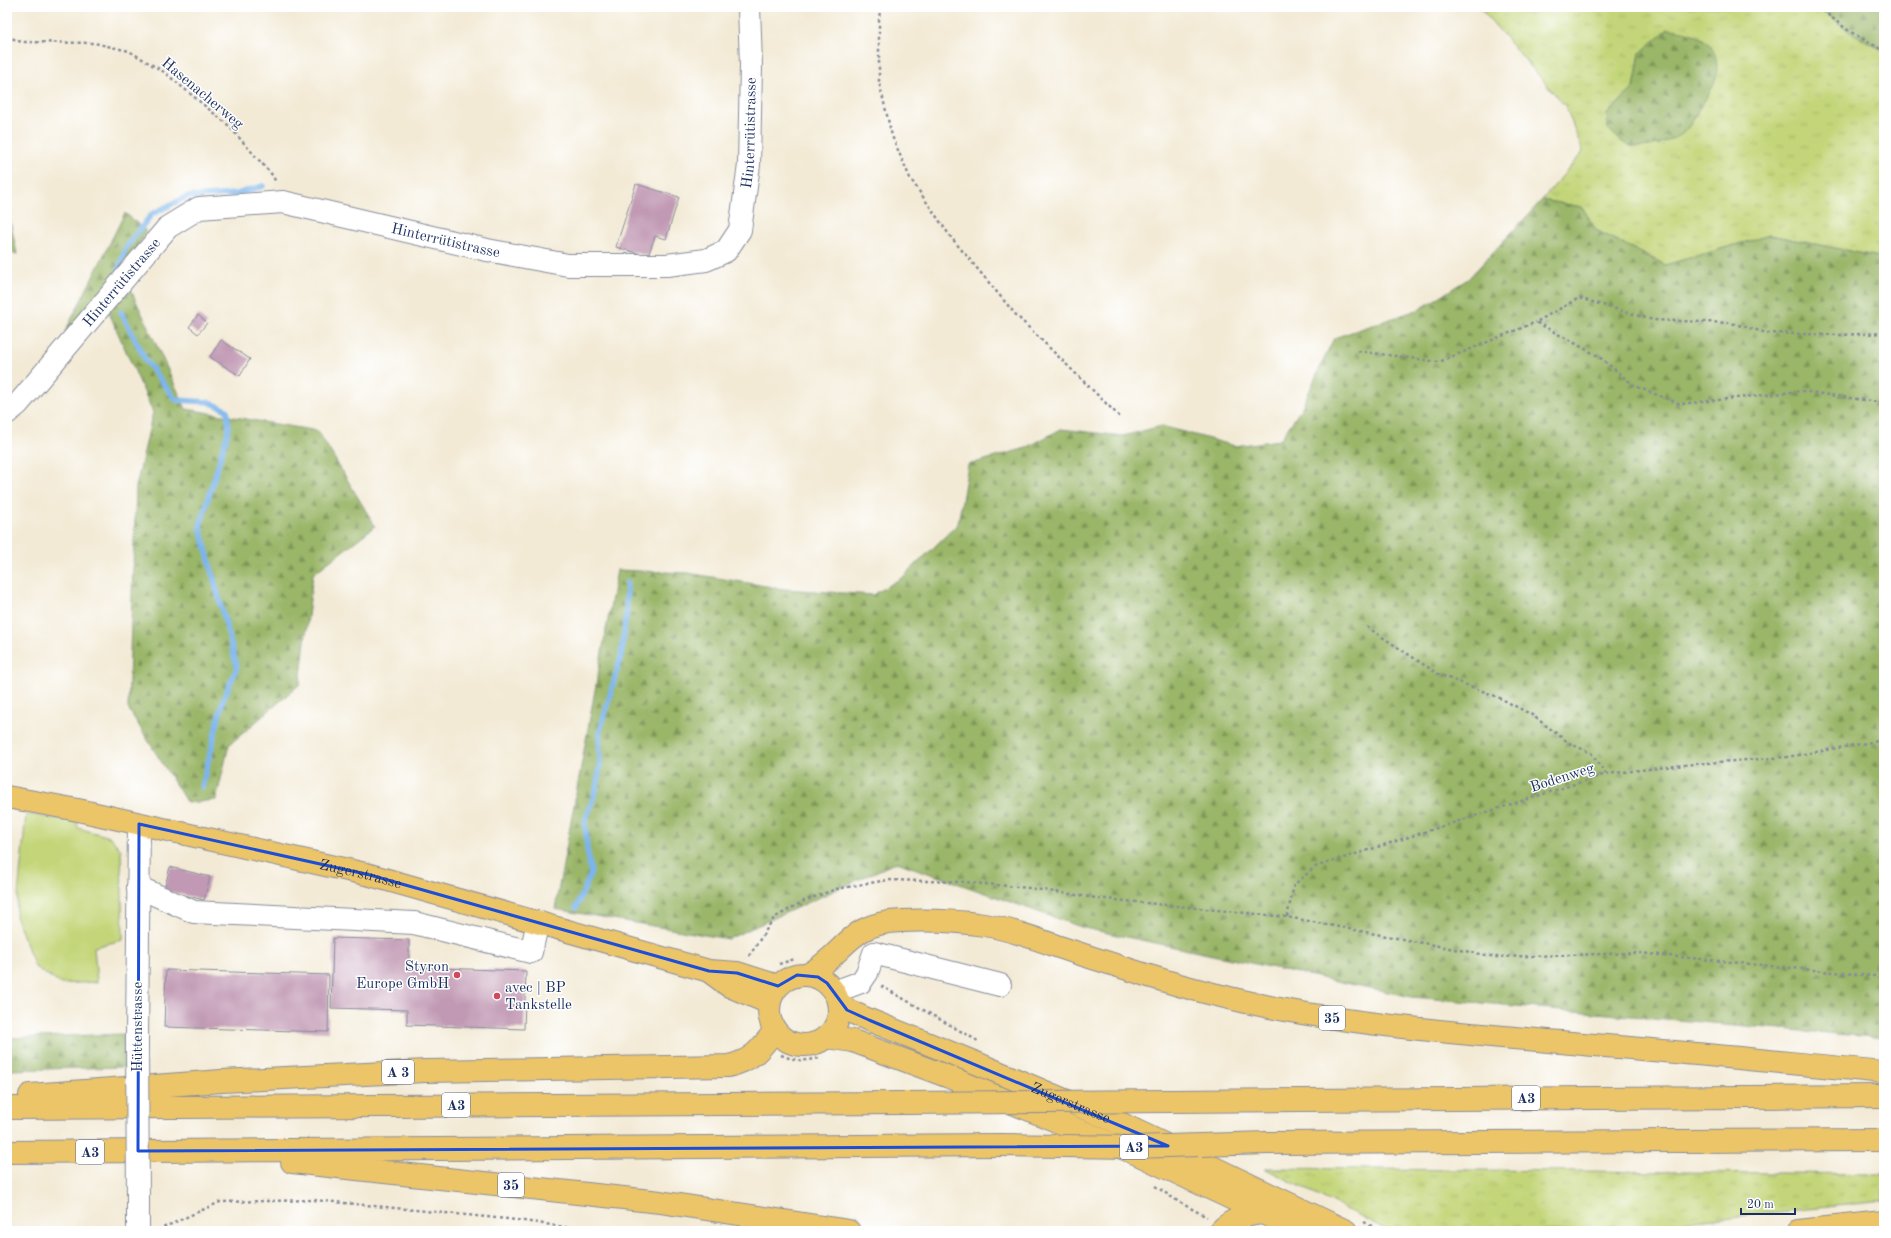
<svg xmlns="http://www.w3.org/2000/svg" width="1891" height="1238" viewBox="0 0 1891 1238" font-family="'Old Standard TT',serif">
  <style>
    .grass { fill: url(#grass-tufts); stroke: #6f826b; fill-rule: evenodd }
    .forest { fill: url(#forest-firs); stroke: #5a7263 }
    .park { fill: #c3d578; stroke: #6f826b }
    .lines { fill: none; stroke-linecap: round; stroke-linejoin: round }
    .stream { stroke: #7cb5ec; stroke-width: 5.5 }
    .building { fill: #c199b4 }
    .minor-casing { stroke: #878c9a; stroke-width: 24 }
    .major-casing { stroke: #878c9a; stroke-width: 24 }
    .highway-casing { stroke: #878c9a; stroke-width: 24 }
    .path { stroke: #878c9a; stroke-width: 2.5; stroke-dasharray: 3 3; stroke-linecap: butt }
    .minor { stroke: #fff; stroke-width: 22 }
    .major { stroke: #edc569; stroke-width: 22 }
    .highway { stroke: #edc569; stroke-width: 22 }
    .minor-bridge-casing { stroke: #878c9a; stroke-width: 24; stroke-linecap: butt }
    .highway-bridge-casing { stroke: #878c9a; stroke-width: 24; stroke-linecap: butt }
    .minor-bridge { stroke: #fff; stroke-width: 22 }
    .highway-bridge { stroke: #edc569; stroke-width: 22 }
    .marked { fill: none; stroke: #1d4ed8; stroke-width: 3; stroke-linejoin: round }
    .poi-dot { fill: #d1495b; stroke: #fff; stroke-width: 1.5 }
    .labels { text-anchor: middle; stroke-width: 3; stroke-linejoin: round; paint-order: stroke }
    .shield { fill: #fff; stroke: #5f6d8e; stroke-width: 1 }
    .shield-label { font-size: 14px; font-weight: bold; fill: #1b2f5e }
    .street-label { font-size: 15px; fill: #1b2f5e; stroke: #fff }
    .poi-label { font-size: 15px; fill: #1b2f5e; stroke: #fff; text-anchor: end }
  </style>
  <defs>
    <pattern id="grass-tufts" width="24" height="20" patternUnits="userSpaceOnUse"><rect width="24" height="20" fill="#c3d578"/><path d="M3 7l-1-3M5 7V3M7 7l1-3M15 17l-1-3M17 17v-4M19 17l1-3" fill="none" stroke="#a7b76a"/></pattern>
    <pattern id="forest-firs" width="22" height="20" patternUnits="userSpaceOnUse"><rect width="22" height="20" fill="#9ab668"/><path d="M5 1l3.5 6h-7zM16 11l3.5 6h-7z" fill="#7d9459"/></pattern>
  </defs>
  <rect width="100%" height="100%" fill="#fff"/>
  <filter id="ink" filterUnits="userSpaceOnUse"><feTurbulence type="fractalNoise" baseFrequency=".025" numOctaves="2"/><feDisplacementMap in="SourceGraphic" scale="8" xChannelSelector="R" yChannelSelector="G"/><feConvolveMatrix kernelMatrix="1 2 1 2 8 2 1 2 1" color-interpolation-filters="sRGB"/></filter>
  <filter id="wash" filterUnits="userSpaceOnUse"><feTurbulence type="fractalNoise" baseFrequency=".012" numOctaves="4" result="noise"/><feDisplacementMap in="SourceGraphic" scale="16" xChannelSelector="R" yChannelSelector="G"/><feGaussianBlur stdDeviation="0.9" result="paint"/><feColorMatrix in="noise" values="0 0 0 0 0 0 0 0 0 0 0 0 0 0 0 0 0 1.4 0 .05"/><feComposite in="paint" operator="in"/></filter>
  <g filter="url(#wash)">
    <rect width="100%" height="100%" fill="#f3ead5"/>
    <!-- grass -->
    <path class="grass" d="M1479 7H1818L1849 31 1884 51V258L1770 235 1665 265 1596 230 1582 207 1542 200 1583 152 1566 107ZM1640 53 1716 77 1704 101 1683 133 1607 114 1634 88Z
      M1264 1168 1884 1174V1201L1600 1231H1389Z"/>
    <!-- forest -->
    <path class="forest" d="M1818 7H1884V51L1849 31Z
      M1668 29C1697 31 1722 43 1716 76 1714 87 1705 100 1699 109 1695 116 1689 129 1682 134 1670 142 1641 151 1627 145 1620 141 1614 134 1608 129L1607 114 1634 88 1640 53Z
      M1542 200 1582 207 1596 230 1665 265 1770 235 1884 258V1038L1412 997 1084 928 897 862 728 939 555 909 617 570 688 573 784 589 873 595 903 577 958 524 968 465 1026 448 1061 429 1123 436 1162 426 1235 446 1280 440 1301 409 1334 338 1420 309 1468 279Z
      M7 209 8 210 17 254 7 252Z
      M125 213 146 231 124 275 186 409 318 431 375 526 313 574 300 684 229 745 216 800 187 803 128 708 136 487 153 412 102 297 65 332Z
      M123 1034 124 1067 7 1070V1038Z"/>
    <!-- park -->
    <path class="park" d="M26 814 77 822 78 828 110 837 121 850 123 940 94 947 97 982 61 984 35 967 16 916Z"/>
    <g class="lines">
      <!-- stream -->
      <path class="stream" d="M119 268 126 247 152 214 186 197 237 194 263 186
        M121 312 146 361 176 400 209 402 227 410 229 428 200 526 237 667 223 700 202 787
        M576 908 591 873 587 849 585 821 597 787 600 764 599 734 621 656 626 617 627 582"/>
    </g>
    <g id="blocks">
      <!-- building -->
      <path class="building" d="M636 184 679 197 666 239 655 236 648 256 616 247Z
        M198 315 207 323 198 334 189 327Z
        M221 340 250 359 240 376 210 357Z
        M170 867 210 877 204 900 164 890Z
        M333 938 409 940V967L526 971 524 1029 407 1025V1010L331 1008Z
        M166 970 329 975 328 1032 164 1027Z"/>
    </g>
  </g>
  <g filter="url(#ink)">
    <use href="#blocks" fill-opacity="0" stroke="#878c9a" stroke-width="1"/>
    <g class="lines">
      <!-- minor casing -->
      <g class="minor-casing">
        <g id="minor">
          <path id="s1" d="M7 413 18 404 168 227 199 208 283 202 487 250 568 265H667L706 260 726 251 740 230 749 165 751 65 749 7"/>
          <path d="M138 887 194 912 414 923 531 952 538 922"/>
          <path d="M834 992 861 982 867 973 874 953 1000 985"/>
          <path d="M137 1041 139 824"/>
          <path d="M138 1231V1202"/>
        </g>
      </g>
      <!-- major casing -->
      <g class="major-casing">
        <g id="major">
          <path id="s2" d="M7 797 78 810 370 875 709 971 737 973 778 986"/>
          <path d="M710 972 729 986 769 1003"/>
          <circle cx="804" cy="1010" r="35"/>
          <path id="s3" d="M838 1001 847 1010 869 1020 981 1065 1122 1124 1346 1231"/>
          <path d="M826 1037 853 1041 949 1077 1137 1154 1301 1231"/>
        </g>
      </g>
      <!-- highway casing -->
      <g class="highway-casing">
        <path id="highway" d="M807 975C847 953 847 923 901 921 928 920 957 921 984 925 1010 929 1035 938 1059 947 1089 957 1119 966 1149 976 1196 991 1243 1002 1290 1011 1391 1029 1494 1036 1595 1045 1692 1053 1788 1063 1884 1072
          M30 1095 222 1081 426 1071 728 1066C752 1061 761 1049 775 1030
          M1169 1101 1884 1096
          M7 1108 905 1103
          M1268 1143 1884 1140
          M7 1152 999 1145
          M292 1162 660 1202 849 1231
          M1220 1231C1233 1218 1246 1215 1263 1213
          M1798 1231 1884 1222"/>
      </g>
      <!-- path -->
      <path class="path" d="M881 7 879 17V82L892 136 910 178 950 236 1016 315 1120 417
        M1818 7 1849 31 1884 51
        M7 36 21 42 94 43 129 51 164 72 228 125 273 176 276 183
        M1884 333 1840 335 1767 333 1731 323 1653 320 1579 298 1536 322 1598 356 1635 386 1680 404 1802 391 1884 403
        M1358 351 1439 362 1536 322
        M1367 627 1438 674 1498 697 1532 715 1569 743 1591 753 1606 774
        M1287 917 1294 885 1315 867 1606 774 1693 764 1787 757 1884 740
        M749 956 774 918 804 901 836 889 887 880 964 882 1029 888 1096 898 1287 917 1496 957 1639 953 1884 977
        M779 964 795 959
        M881 986 978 1041
        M781 1055C795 1061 807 1062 822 1057
        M1155 1186 1179 1202 1207 1217
        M1364 1222 1381 1231
        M158 1230 220 1202 314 1200 517 1220 592 1231"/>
      <!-- minor -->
      <use href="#minor" class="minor"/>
      <!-- major -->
      <use href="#major" class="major"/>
      <!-- highway -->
      <use href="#highway" class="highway"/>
      <!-- minor-bridge casing -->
      <g class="minor-bridge-casing">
        <path id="minor-bridge" d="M137 1041 138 1202"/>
      </g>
      <!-- highway-bridge casing -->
      <g class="highway-bridge-casing">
        <path id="highway-bridge" d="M905 1103 1169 1101
          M999 1145 1133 1147 1268 1143"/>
      </g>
      <!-- minor-bridge -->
      <use href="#minor-bridge" class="minor-bridge"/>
      <!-- highway-bridge -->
      <use href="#highway-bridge" class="highway-bridge"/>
    </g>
  </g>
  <!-- marked area -->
  <path class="marked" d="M139 824 370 875 709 971 737 973 778 986 797 975 818 977 827 983 847 1010 869 1020 1168 1146 138 1151Z"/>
  <!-- markers -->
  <g class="poi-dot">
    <circle cx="457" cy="975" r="4"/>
    <circle cx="497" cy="996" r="4"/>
  </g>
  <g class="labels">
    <!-- shield labels -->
    <g class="shield">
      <rect x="1319" y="1006" width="26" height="24" rx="3"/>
      <rect x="382" y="1060" width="32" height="24" rx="3"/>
      <rect x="1512" y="1086" width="28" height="24" rx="3"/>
      <rect x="442" y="1093" width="28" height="24" rx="3"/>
      <rect x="1120" y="1135" width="28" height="24" rx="3"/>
      <rect x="76" y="1140" width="28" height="24" rx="3"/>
      <rect x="498" y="1173" width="26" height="24" rx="3"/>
    </g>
    <g class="shield-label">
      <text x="1332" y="1023">35</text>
      <text x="398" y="1077">A 3</text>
      <text x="1526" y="1103">A3</text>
      <text x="456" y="1110">A3</text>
      <text x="1134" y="1152">A3</text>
      <text x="90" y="1157">A3</text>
      <text x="511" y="1190">35</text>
    </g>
    <!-- street labels -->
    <g class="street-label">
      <text transform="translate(203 93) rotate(40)" y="5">Hasenacherweg</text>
      <text dy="5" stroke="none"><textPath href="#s1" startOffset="942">Hinterrütistrasse</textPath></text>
      <text dy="5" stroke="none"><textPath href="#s1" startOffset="534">Hinterrütistrasse</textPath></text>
      <text dy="5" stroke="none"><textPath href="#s1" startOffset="174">Hinterrütistrasse</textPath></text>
      <text transform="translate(1562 777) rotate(-18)" y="5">Bodenweg</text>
      <text dy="5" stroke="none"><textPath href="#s2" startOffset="362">Zugerstrasse</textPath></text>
      <text transform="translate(137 1027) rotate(-90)" y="5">Hüttenstrasse</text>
      <text dy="5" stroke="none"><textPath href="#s3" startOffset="255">Zugerstrasse</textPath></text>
    </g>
    <!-- poi labels -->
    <g class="poi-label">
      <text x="449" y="971">Styron<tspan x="449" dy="17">Europe GmbH</tspan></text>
      <text x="505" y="992" text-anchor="start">avec | BP<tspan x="505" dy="17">Tankstelle</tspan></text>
    </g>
  </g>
  <!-- margin -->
  <rect width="1891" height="1238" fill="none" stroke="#fff" stroke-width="24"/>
  <!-- scale -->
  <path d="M1741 1208v6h54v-6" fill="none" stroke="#1b2f5e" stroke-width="2"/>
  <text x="1747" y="1208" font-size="12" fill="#1b2f5e" stroke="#ffffff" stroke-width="3" paint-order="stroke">20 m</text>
</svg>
